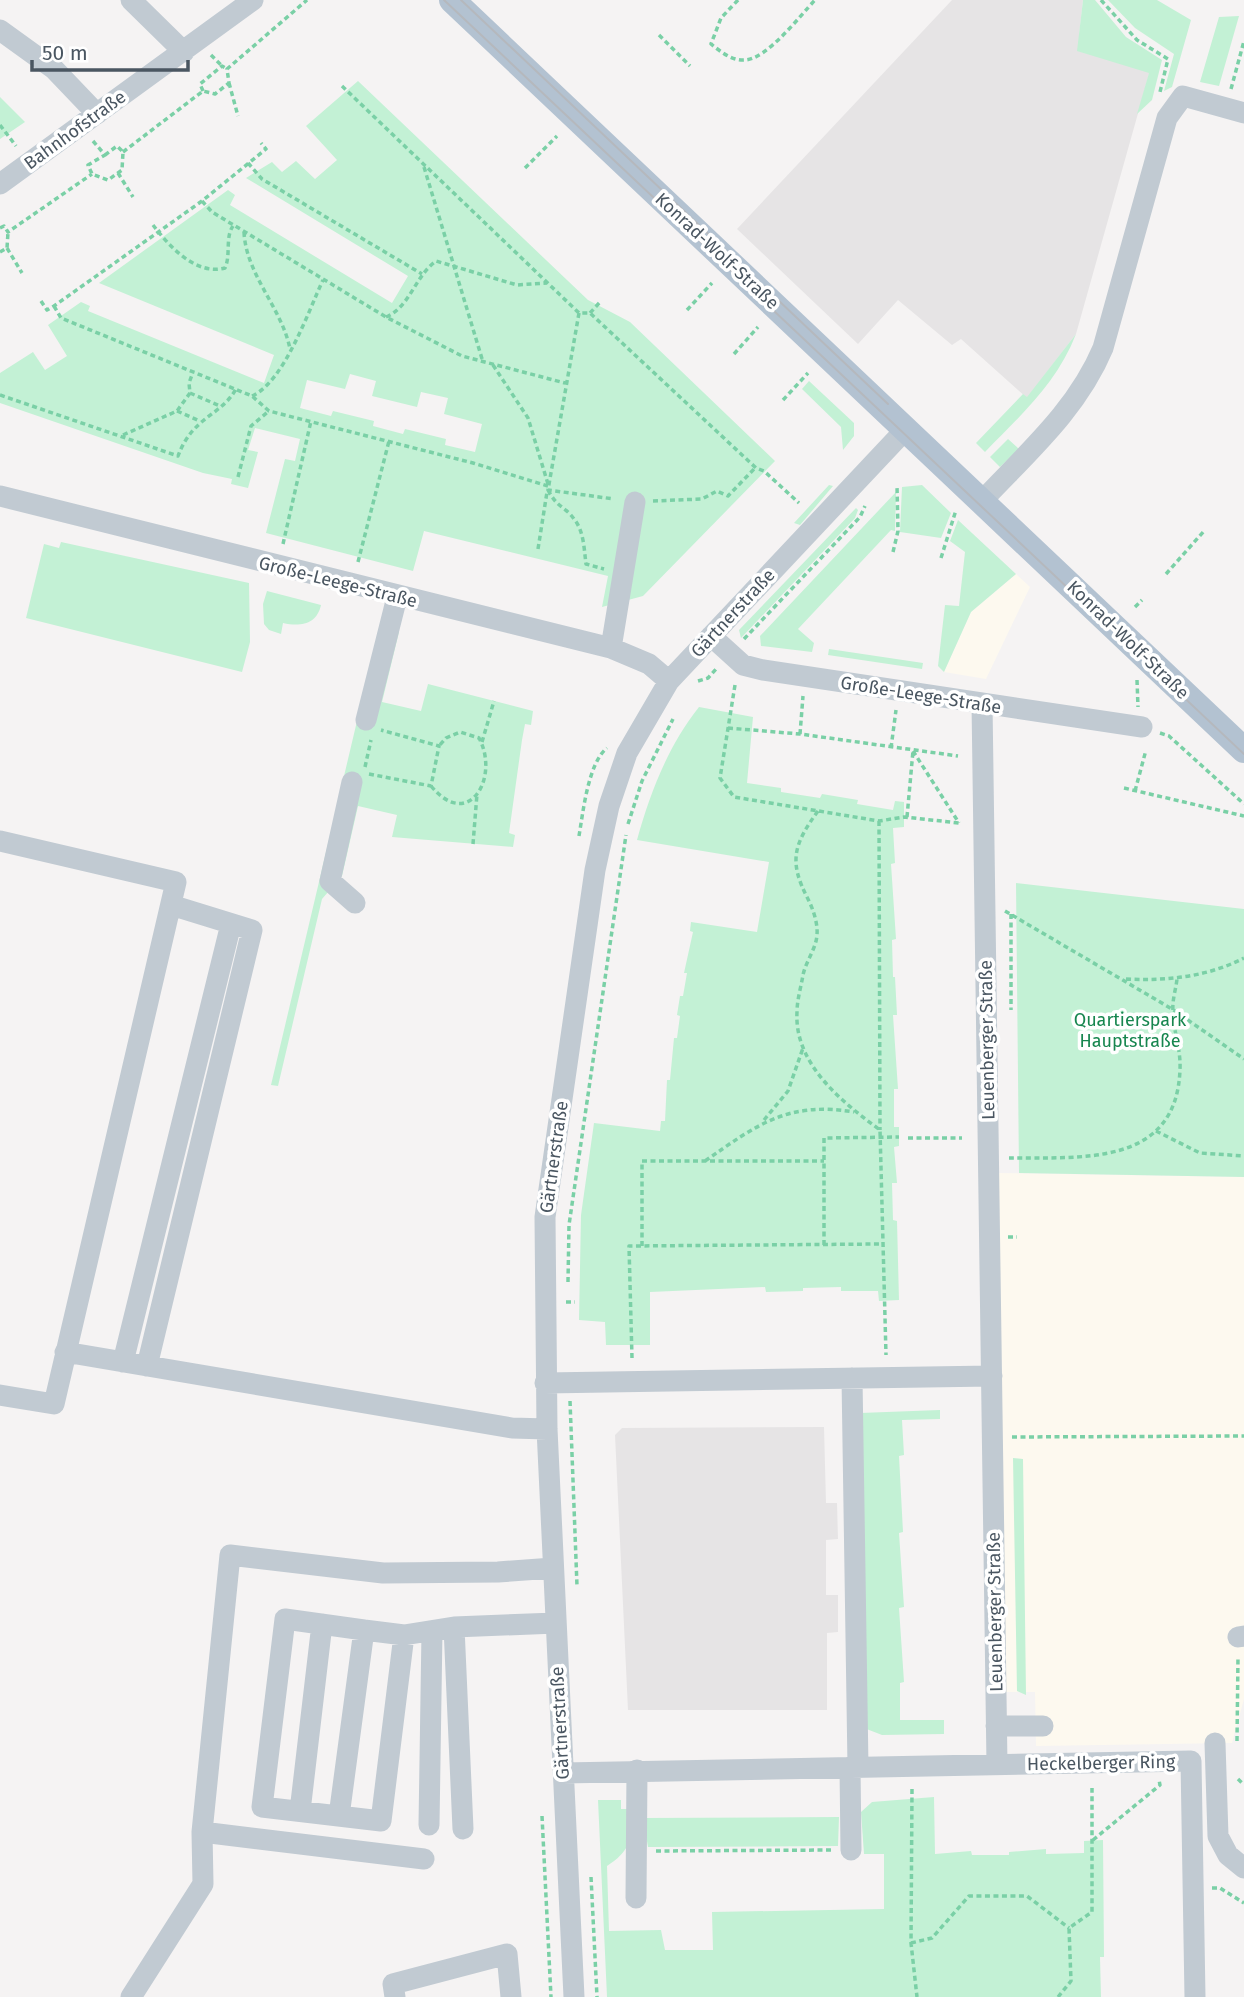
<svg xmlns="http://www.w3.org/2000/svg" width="1244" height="1997" viewBox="0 0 1244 1997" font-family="'Fira Sans',sans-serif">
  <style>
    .commercial { fill: #fdf9ef }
    .education { fill: #e6e4e5 }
    .green { fill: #c3f1d5; fill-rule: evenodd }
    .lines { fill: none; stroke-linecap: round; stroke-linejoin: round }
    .path { stroke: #7ad0a6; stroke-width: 3.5; stroke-dasharray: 5 3.5; stroke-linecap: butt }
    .minor { stroke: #c1cad2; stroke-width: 21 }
    .major { stroke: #b3c2d1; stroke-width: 26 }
    .tram { stroke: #b5b8bd; stroke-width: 2 }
    .labels { text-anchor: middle; stroke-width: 7; stroke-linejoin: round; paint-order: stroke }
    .street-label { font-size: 18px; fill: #4a5661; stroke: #fff }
    .park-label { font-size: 18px; fill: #17864f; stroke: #fff }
  </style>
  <rect width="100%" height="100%" fill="#f5f3f3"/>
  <!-- commercial -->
  <path class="commercial" d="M1016 574 1030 587 986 679 944 672 971 612Z
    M995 1173 1244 1177V1699L1232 1743 1036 1746 1035 1692H1001Z"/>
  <!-- education -->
  <path class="education" d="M952 0H1083L1079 36 1153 60 1076 334 1027 398 961 339 952 345 898 300 858 344 737 229Z
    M824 1427 826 1503H837L838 1539 826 1540V1595H838V1632L827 1633V1710H628L615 1435 622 1428Z"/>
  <!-- green -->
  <path class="green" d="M1083 0H1095L1126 37 1162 60 1152 100 1137 114 1149 73 1077 51Z
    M1108 0H1157L1191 20 1172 87 1164 91 1174 54 1135 28Z
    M1239 16 1219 86 1200 82 1219 17Z
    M358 81 588 300 630 322 775 461 643 596 602 607 608 576 424 531 413 571 266 533 285 459 295 461 300 439 255 428 248 450 258 452 248 488 231 484 232 479 203 473 0 403V373L33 352 45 370 67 356 48 325 81 302 90 306 88 311 264 383 274 355 99 283 228 190 235 195 230 205 392 303 408 276 246 178 272 162 282 172 296 161 315 179 337 160 306 126ZM350 374 376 381 372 396 417 407 421 392 448 398 444 414 482 424 475 452 445 445 446 439 405 429 403 434 373 426 374 421 333 411 331 416 300 408 307 380 345 389Z
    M0 97 25 122 0 139Z
    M1076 334C1057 383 1021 415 985 452L976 443 1023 394 1027 397Z
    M809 381 854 423V436L843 450 841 427 802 389Z
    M1008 439 1019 449 1000 467 990 457Z
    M829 485 833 486 800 525 794 523Z
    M922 485 951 513 941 538 900 532 902 487Z
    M896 492 895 531 891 530 798 629 814 643 812 652 761 646 760 636Z
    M856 508 858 510 855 518 741 638 739 630Z
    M958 520 1016 574 971 612 944 672 938 666 945 605 959 606 965 552 950 541Z
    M61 542 249 583 250 642 242 672 26 618 44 544 59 548Z
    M267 591 321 605C317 624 301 627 283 623L281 634 269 630 264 624 263 604Z
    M379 628 399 632 382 702 421 711 428 684 533 711 531 725 525 724 522 740 509 833 515 835 513 847 392 837 397 815 358 806 342 876 322 899 278 1086 271 1085Z
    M829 649 923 663 922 669 828 655Z
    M699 707 753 717 747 783 781 788V792L820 798 822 794 858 800 857 804 893 810 895 801 904 802V827L893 828 895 863 891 864 896 939 892 940 893 977H895L897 1015H893L898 1089H894V1127H899V1146L894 1147 897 1183H892L893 1220 897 1221 899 1300 879 1301 878 1291H841V1287L803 1288V1291L766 1292 765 1287 650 1292V1345H606L605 1322 579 1320 581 1215 594 1123 660 1131 661 1121H665L667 1080H670L674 1038H677L680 1016 677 1015 680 996H683L687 973H684L693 932 690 931 691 922 757 932 769 862 637 840C650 793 668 746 699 707Z
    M1016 883 1244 909V1177L1019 1173Z
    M940 1410V1419L902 1420 904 1455 899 1456 903 1532 899 1533 904 1607 899 1608 904 1682 900 1683V1720H944V1734L882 1735 864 1728 860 1413Z
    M1013 1458 1023 1459 1026 1695 1017 1691Z
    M934 1797 935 1854 971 1851 972 1855H1009V1852L1046 1849V1854L1084 1853V1841L1103 1840 1104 1957H1100L1101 1997H607L598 1800H621V1809H631C631 1838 633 1849 607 1866L609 1931 661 1930 665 1950H713L712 1912 884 1909V1854H864L861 1812 872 1802Z
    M839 1817 838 1846 648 1847 643 1818Z"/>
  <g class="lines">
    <!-- path -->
    <path class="path" d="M738 0 721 18 711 44C721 52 732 61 745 60 767 59 800 16 815 0
      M1101 0 1137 40 1168 59 1160 92
      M659 35 690 66
      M211 55 222 66
      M229 83 238 116
      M342 86 579 313H590L756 468 764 471 799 503
      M1231 89 1244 41
      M203 91 200 84 222 66 227 69
      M0 125 16 146
      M93 141 105 155 88 165 92 174 108 180 122 170 123 152 117 146 105 155
      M123 152 203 91 215 94 229 83 227 69 307 0
      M248 163 262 179 422 274
      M424 167 483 362
      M525 168 557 136
      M118 173 133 197
      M202 201 212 212 386 317 462 356 565 383
      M153 225C169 246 196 276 225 268 231 255 225 237 233 226
      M0 228 4 226 8 232 92 174
      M244 232C246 275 282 308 290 349
      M7 248 22 273
      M0 252 7 248 8 232
      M41 301 47 310 54 306 202 201 266 149 261 143
      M54 306 61 318 252 396 269 411 473 463 548 486
      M687 310 712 283
      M579 313 548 490 614 499
      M590 313 601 301
      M386 317C410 307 415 276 436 261L517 285 547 283
      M734 354 758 327
      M493 365 528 418 548 484
      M190 393 220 406
      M0 395 178 456C193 416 221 416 236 389
      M252 396C284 382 308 312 323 280
      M783 400 808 373
      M177 411 200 421
      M123 435 177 411 190 393 189 383 193 372
      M238 477 251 426 269 411
      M548 490C558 509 565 506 574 519 584 531 584 549 586 564L604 569
      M653 501 702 499 717 491 728 496 755 468
      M283 544 311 421
      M538 549 547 492
      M893 552 898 531 897 486
      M941 558 956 510
      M358 562 389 441
      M1166 574 1204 531
      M1135 607 1142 600
      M744 639 860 517 865 506
      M1137 680 1138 707
      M698 681 708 678 717 668
      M735 685 720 778 734 797 879 821 904 817 959 823
      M728 728 800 734 958 756
      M1160 733 1169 736 1244 804
      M800 734 803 696
      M482 742 494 701
      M891 748 896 710
      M913 751 959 823
      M365 767 371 740
      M369 774 431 786 439 746 381 730
      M431 786C469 832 500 777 479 738L460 732 446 738 439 746
      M1124 788 1244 816
      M1135 791 1146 750
      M818 811C794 844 788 861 808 899 813 909 818 923 817 935 816 949 806 961 803 975 801 987 797 1000 797 1012 794 1064 842 1102 880 1130L886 1355
      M907 817 913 751
      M879 821 880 1130
      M628 824 642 781 673 719
      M579 836C583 813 588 763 607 748
      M473 844 477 794
      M1005 911 1172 1009 1244 1059
      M1011 914V1010
      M1126 979C1167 981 1207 977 1244 958
      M764 1120 788 1091 803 1048
      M1156 1131 1200 1153 1244 1156
      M908 1138H962
      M1009 1158C1079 1157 1177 1168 1180 1069 1181 1049 1173 1030 1173 1011 1172 1000 1176 989 1177 979
      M705 1161C757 1125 787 1101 854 1112
      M1008 1237H1017
      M824 1245V1138L899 1137
      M642 1246V1161H824
      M568 1282 569 1225 626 835
      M566 1302H575
      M632 1358 629 1246 881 1244
      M570 1401 577 1586
      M1012 1437 1244 1436
      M1237 1741 1238 1657
      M1238 1779 1244 1785
      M912 1789 911 1943 917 1997
      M542 1816 551 1997
      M1093 1840 1160 1785 1159 1780
      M656 1851 831 1850
      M591 1877 597 1997
      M1212 1888H1220L1244 1903
      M911 1943 932 1938 969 1896H1027L1069 1928
      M1058 1997 1071 1981 1069 1928 1092 1912V1788"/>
    <!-- minor -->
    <path class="minor" d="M131 0 184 52
      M0 30 54 69 97 114
      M0 184 253 0
      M0 496 611 648 649 664 669 681
      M982 501C1027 453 1077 410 1103 348L1167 118 1183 96 1244 113
      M711 636 743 665 763 670 1142 727
      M611 648 635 502
      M982 703 997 1765
      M366 720 397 597
      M352 782 330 881 355 903
      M0 841 176 882 54 1404 0 1395
      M65 1352 512 1428 547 1429
      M123 1362 231 924
      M147 1366 252 930 171 905
      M852 1378 858 1767
      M545 1383 992 1376
      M454 1627 463 1829
      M364 1630 285 1619 262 1807 381 1821 404 1635
      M1238 1637 1244 1636
      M996 1726H1043
      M1215 1743 1218 1836 1228 1855 1244 1868
      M850 1767 851 1850
      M563 1773 1191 1761 1195 1997
      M300 1811 322 1624
      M339 1816 364 1630 404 1635 454 1627 556 1623
      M429 1825 432 1631
      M202 1832 424 1859
      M636 1898 637 1770
      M131 1997 203 1884 202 1832 230 1555 383 1573 498 1572 553 1568
      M395 1997 393 1984 507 1954 511 1997
      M574 1997 547 1429 545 1217 595 870 609 806 627 753 669 681 906 429"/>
    <!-- major -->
    <path class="major" d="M452 0 1244 750"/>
    <!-- tram -->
    <path class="tram" d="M444 0 1244 754
      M461 0 888 404"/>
  </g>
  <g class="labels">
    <!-- street labels -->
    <g class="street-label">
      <text transform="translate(75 130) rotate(-36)" y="6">Bahnhofstraße</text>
      <text transform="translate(717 251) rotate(43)" y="6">Konrad-Wolf-Straße</text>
      <text transform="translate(338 582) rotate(14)" y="6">Große-Leege-Straße</text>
      <text transform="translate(733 613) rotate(-47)" y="6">Gärtnerstraße</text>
      <text transform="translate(1128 640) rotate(44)" y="6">Konrad-Wolf-Straße</text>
      <text transform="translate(921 695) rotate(9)" y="6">Große-Leege-Straße</text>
      <text transform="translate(987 1040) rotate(-91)" y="6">Leuenberger Straße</text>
      <text transform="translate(554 1157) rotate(-82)" y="6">Gärtnerstraße</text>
      <text transform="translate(995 1612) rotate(-91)" y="6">Leuenberger Straße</text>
      <text transform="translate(560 1723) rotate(-93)" y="6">Gärtnerstraße</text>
      <text transform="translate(1101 1763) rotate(-1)" y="6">Heckelberger Ring</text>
    </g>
    <!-- park labels -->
    <g class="park-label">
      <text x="1130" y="1026">Quartierspark<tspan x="1130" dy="21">Hauptstraße</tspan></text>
    </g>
  </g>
  <!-- scale -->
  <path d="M32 60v10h156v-10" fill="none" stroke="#4a5661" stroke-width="3.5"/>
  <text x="42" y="60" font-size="21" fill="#4a5661" stroke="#ffffff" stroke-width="5" paint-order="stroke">50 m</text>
</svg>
